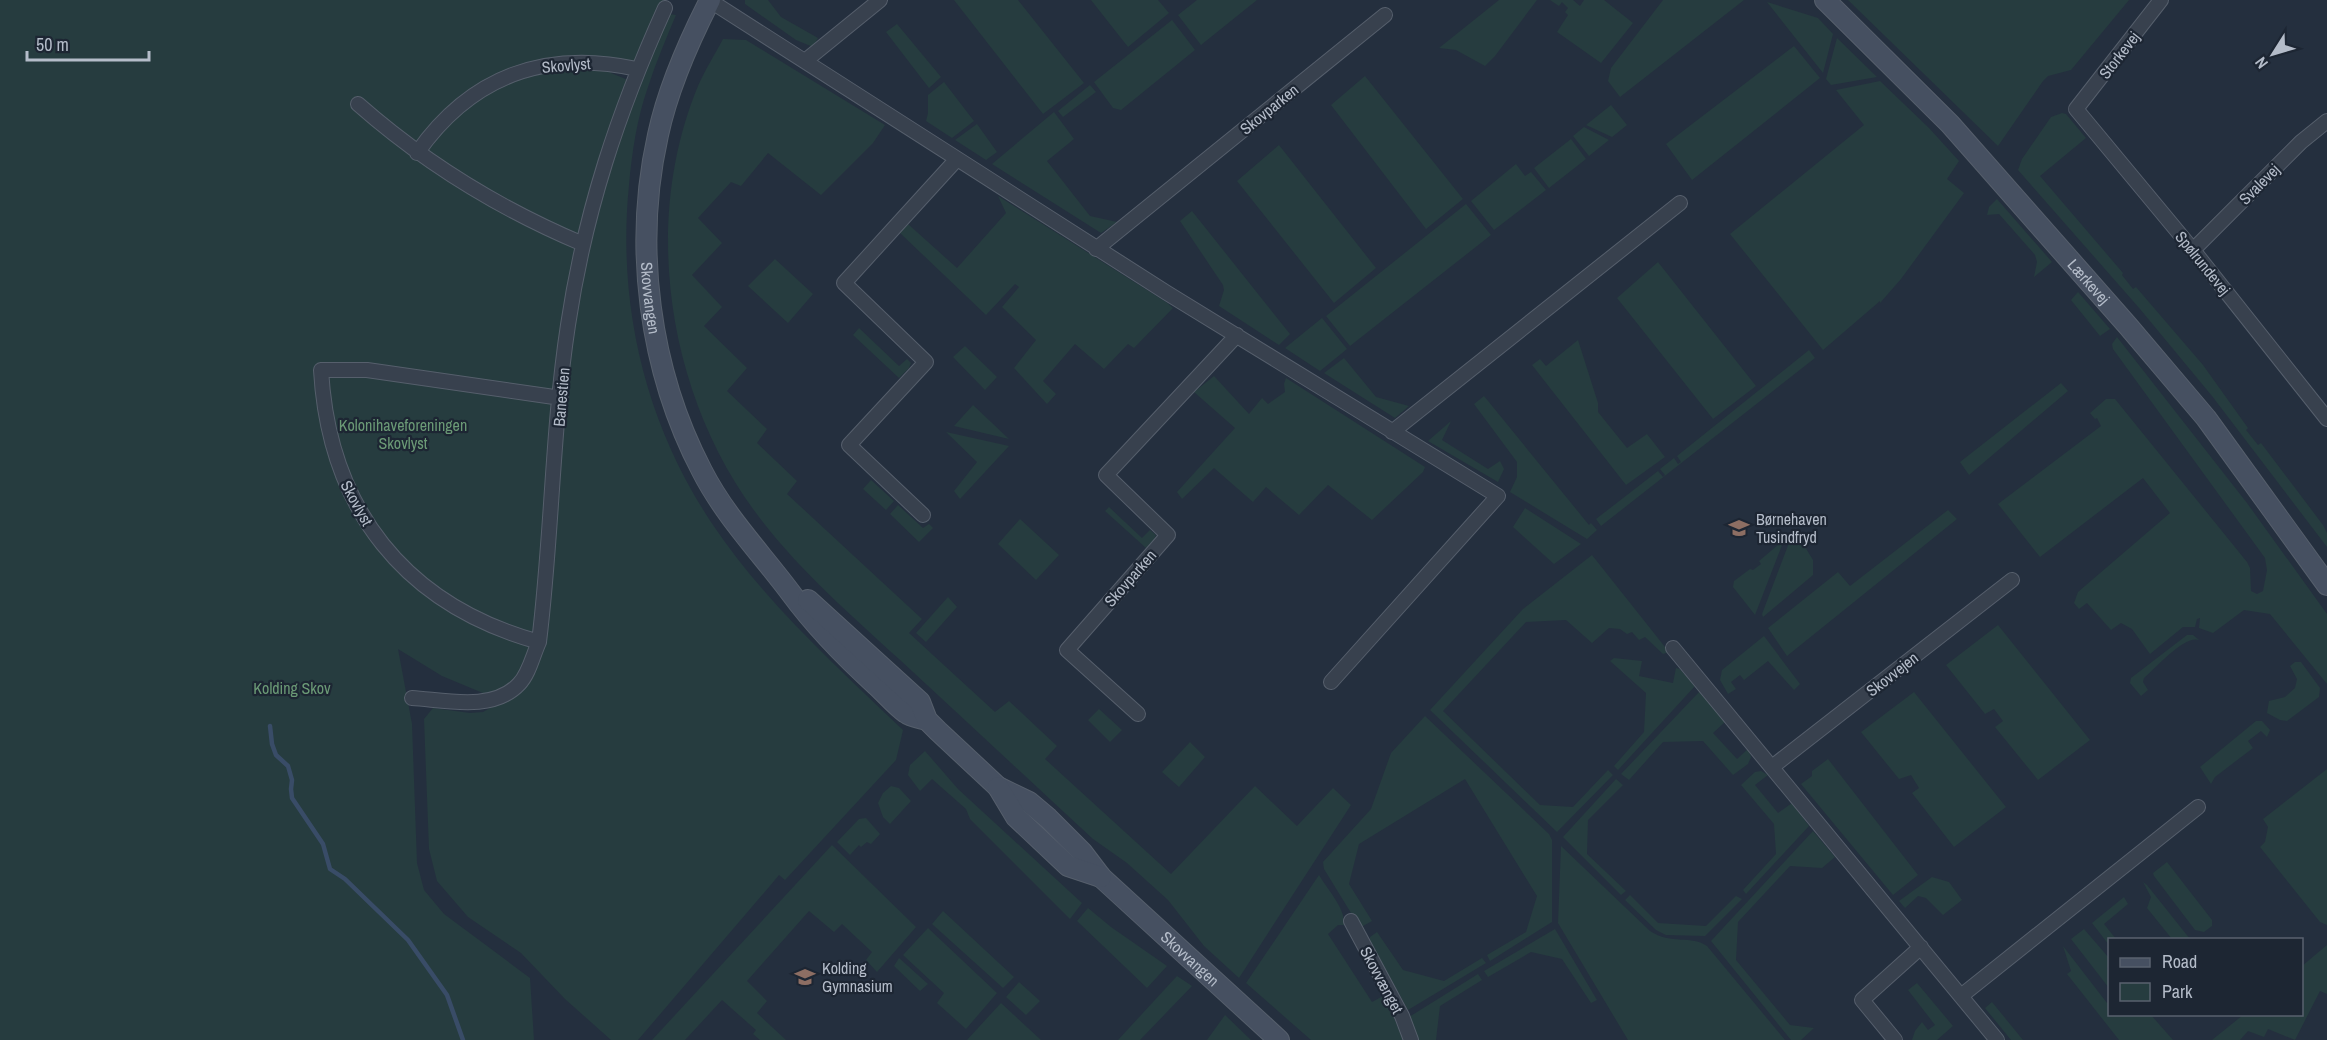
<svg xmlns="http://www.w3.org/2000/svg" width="2327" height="1040" viewBox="0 0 2327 1040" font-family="'Archivo Narrow',sans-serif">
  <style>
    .green { fill: #263c3f }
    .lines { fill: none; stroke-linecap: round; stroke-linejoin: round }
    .stream { stroke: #394c67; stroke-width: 4.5 }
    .street-casing { stroke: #565f6c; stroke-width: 16 }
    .secondary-casing { stroke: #565f6c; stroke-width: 22 }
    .street { stroke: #38414e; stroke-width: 14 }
    .secondary { stroke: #465061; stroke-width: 20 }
    .labels { text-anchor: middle; stroke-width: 4.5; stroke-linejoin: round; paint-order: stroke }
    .street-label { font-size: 16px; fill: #b4bcc9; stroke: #1d2633 }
    .park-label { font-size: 16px; fill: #6b9a76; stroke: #1d2633 }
    .poi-label { font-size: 16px; fill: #b4bcc9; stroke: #1d2633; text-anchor: start }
  </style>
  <rect width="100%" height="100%" fill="#242f3e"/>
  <!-- green -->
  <path class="green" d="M0 0H666L636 65 616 59 611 73 640 85 669 14 676 15C666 39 656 62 648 87 637 118 632 152 629 185 617 305 645 424 713 525 765 602 836 666 903 730L896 760 785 880 779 875 769 887 638 1040H611L565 999 521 953 468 917 437 881 429 849 424 719 433 708 470 713 483 712 502 701 442 676 398 649 412 724 417 863 424 890 444 914 530 978 534 1040H0Z
    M745 0H768L781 17 818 38 813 47 796 40 745 4Z
    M954 0H1018L1084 83 1043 114Z
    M1091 0H1158L1169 13 1128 47Z
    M1197 0H1257L1201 45 1178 15Z
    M1499 0H1537L1495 56 1485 66 1456 50 1439 48Z
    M1550 0H1573L1580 6 1584 0H1604L1633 23 1601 63 1557 32 1568 15 1565 12 1568 8 1562 2 1559 6Z
    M1663 0H1744L1620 97 1608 81 1611 68Z
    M1848 0H2129L2071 70 2048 76 2043 81 1998 146Z
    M1767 2 1818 18 1833 34 1823 73Z
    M1172 20 1195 50 1121 110 1113 108 1094 82Z
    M897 24 941 77 929 88 886 32Z
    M1837 38 1877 77 1831 85 1826 79Z
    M723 39 746 40 885 125 873 143 821 195 768 153 741 186 731 182 698 218 722 243 692 275 722 307 704 326 747 368 727 391 767 429 757 443 797 481 787 494 922 619 909 633 995 712 1009 701 1057 746 1045 759 1171 874 1255 786 1297 826 1333 788 1351 805 1239 978 1204 946 1168 900 1127 863 1093 839C1028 779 964 719 899 659 849 613 797 568 756 513 668 395 641 223 698 86 705 70 715 54 723 39Z
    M1794 46 1820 78 1692 180 1666 144Z
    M1365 76 1463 199 1426 229 1331 105Z
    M1880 81 1929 128 1959 161 1947 179 1964 193 1901 279 1880 303V301L1823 350 1730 234 1864 125 1836 90Z
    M944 82 974 121 952 138 926 121 928 113V95Z
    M1090 85 1096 92 1063 117 1058 111Z
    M1611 105 1627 125 1612 137 1586 125Z
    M1054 112 1074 139 1047 161 1090 216 1117 222 1101 233 992 164Z
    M2062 113 2066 114 2086 138 2040 176 2123 273 2122 275 2133 289 2136 287 2203 365 2248 428 2246 430 2258 445 2261 443 2323 525 2327 533V547L2212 396 2140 309 2018 170 2022 159 2051 117Z
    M977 124 997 152 986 160 955 140Z
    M1584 127 1609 140 1589 156 1573 136Z
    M1571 139 1586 159 1549 188 1534 168Z
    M1279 145 1376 268 1334 303 1237 181Z
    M1516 164 1525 176 1531 172 1546 190 1494 230 1471 201Z
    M998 196 1166 302 1173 308 1134 348 1128 344 1104 369 1075 344 1043 381 1056 394 1047 404 1014 368 1036 340 1002 307 1019 287 1015 284 986 315 900 233 908 224 957 268 1006 213Z
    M1997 199 2052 262 2034 277 2037 262 2035 255 1999 214 1987 215 1989 207Z
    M1466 204 1491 235 1350 346 1326 316Z
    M1192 211 1290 334 1279 345 1219 306 1224 290 1223 285 1180 221Z
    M775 259 813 294 788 323 748 286Z
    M1658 262 1756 386 1713 419 1617 298Z
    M2078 292 2110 329 2100 336 2071 300Z
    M1322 318 1347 349 1320 371 1285 348Z
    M859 328 899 366 907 359 911 363 909 368 899 378 853 335Z
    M2117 337 2247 503 2327 614V684L2270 614 2244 610 2213 633 2199 628 2200 618 2197 619 2195 627H2183L2150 654 2132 629 2121 623 2111 630 2087 603 2079 609 2074 603 2078 592 2170 513 2143 478 2040 557 1998 504 2101 426 2097 418 2095 419 2090 413 2106 399H2115L2247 562 2250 568 2251 591 2257 594 2263 591 2267 570 2265 558 2113 349 2112 344Z
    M1578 340 1598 403V412L1627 448 1647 434 1665 457 1626 485 1532 365 1540 359 1546 366Z
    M965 346 997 377 985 390 953 357Z
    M1809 350 1815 358 1601 526 1596 519 1658 471 1663 477 1665 475 1660 469 1674 458 1678 464 1681 462 1677 456Z
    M1344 358 1376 397 1409 406 1395 418 1324 373Z
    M1214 376 1249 414 1262 398 1268 404 1285 392 1284 384 1286 378 1425 467 1423 472 1372 520 1328 485 1299 515 1266 487 1253 502 1214 468 1182 499 1177 492 1235 428 1194 392Z
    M2061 383 2068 391 1969 475 1960 462Z
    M1484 396 1589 525 1591 523 1597 530 1587 539 1510 492 1517 477V462L1474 404Z
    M973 405 1009 439 954 426Z
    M1451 421 1442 440 1488 469 1500 461 1504 469 1498 482 1428 441Z
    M946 432 1009 446 960 499 954 491 977 462Z
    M871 480 894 501 886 510 863 489Z
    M898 505 923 528 929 524 933 528 919 542 890 514Z
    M1109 507 1142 538 1150 530 1156 535 1153 541 1146 548 1105 511Z
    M1525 508 1581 544 1554 564 1513 527Z
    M1948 510 1957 519 1787 656 1768 628 1838 572 1850 586Z
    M1020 519 1059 555 1036 580 998 544Z
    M1796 532 1813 560V575L1763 617 1762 614 1792 535Z
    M1784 540 1755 615 1733 587 1734 581 1750 569 1753 570 1761 564 1759 561Z
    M1592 555 1669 652 1663 654 1645 637 1639 640 1632 632 1627 634 1620 629 1609 628 1592 643 1566 620 1526 622 1443 711 1540 805 1573 807 1608 770 1613 775 1557 832 1430 710 1523 609Z
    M948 597 957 607 926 642 916 633Z
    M1998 625 2090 740 2038 780 1995 727 2003 721 1994 709 1985 714 1946 665Z
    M2187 635H2193L2199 640C2184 635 2156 668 2144 678L2143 682 2148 690 2141 696 2130 683 2131 678Z
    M1764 636 1800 684 1794 690 1768 661 1744 680 1740 675 1731 682 1736 689 1728 694 1720 680 1722 670Z
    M1614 658 1642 661 1639 676 1673 683 1676 668 1680 669 1695 686 1618 770 1614 766 1644 732 1646 693 1610 661Z
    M2295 662H2301L2320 688 2319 697 2287 721 2280 720 2267 713 2269 701 2285 697 2295 688 2297 679 2290 666Z
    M1700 691 1726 721 1713 733 1737 759 1748 749 1751 757 1748 764 1733 775 1703 741 1663 742 1629 780 1621 774Z
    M1914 692 2006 807 1954 847 1912 793 1919 788 1911 775 1899 779 1861 732Z
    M1099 709 1122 730 1110 742 1088 720Z
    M1425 716 1549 834 1552 840V922L1490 961 1487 955 1526 932 1537 896 1465 779 1359 844 1349 884 1372 921 1363 926H1359L1324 869 1323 862 1371 809 1391 753Z
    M2256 721H2262L2270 730 2267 737 2261 731 2248 741 2253 748 2215 777 2211 784 2200 767Z
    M1190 742 1205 757 1179 787 1162 772Z
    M925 751 958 789 1082 903 1070 919 970 819 966 809 932 779 920 791 908 775 910 765Z
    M1828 759 1918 875 1893 895 1801 784 1812 776V771Z
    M2327 769V925L2320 922 2260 847 2265 842 2268 827 2263 819Z
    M1761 771 1768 775 1755 785 1778 813 1792 803 1809 826 1746 894 1743 890 1776 854 1774 824 1741 785 1755 772Z
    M1616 779 1623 785 1588 820 1587 854 1626 891 1621 895 1563 837Z
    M891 786 899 788 911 801 890 824 883 817 878 803 883 793Z
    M866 818 880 834 871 844 867 842 861 847 859 845 850 855 837 842 859 819Z
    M1813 831 1835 857 1822 868 1790 866 1738 922 1736 960 1790 1025 1814 1028 1801 1040H1791L1711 941Z
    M832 845 916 927 877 972 866 960 872 952 842 924 834 932 809 911 747 981 767 1001 757 1013 786 1040H760L753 1034 756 1030 722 1000 685 1040H652Z
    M1561 846 1650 931C1671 945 1692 935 1707 946L1785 1040H1628L1558 923Z
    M2167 862 2212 920V926L2204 932 2195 930 2154 876 2153 873Z
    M1319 875C1327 889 1346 909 1344 925H1338L1328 934 1372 1002 1385 995 1403 1040H1311L1246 983Z
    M1932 877 1949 882 1962 900 1943 915 1926 898 1918 896 1905 908 1899 901Z
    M2143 882 2147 885 2190 939H2172L2147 908 2151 897Z
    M1630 895 1658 923 1706 926 1736 896 1742 899 1705 936 1666 935 1656 930 1625 900Z
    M2124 897 2128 904 2104 924 2116 939 2110 940 2109 945 2092 923Z
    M1088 908 1111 927 1167 966 1147 988 1077 921Z
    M943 911 1014 977 1003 988 932 924Z
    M928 928 997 993 966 1029 937 1003 944 993 903 955Z
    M1555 929 1597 1000 1591 1003 1562 959 1531 952 1488 977 1484 971Z
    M2084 929 2109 958V966L2107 968 2109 972V988L2071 939Z
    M1377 932 1403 970 1444 981 1482 958 1486 963 1408 1010 1370 942V937Z
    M2327 945V994L2320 991 2295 1040 2268 1029 2264 1037 2248 1031 2240 1040H2212L2243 1015 2302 1014V966Z
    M2063 946 2107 1003H2109L2110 1014 2151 1015 2173 1040H2119L2067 974 2071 971Z
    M899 958 928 984 920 991 894 966Z
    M1478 974 1482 980 1440 1006 1436 1040H1416L1409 1017Z
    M1177 976 1192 986 1140 1040H1118Z
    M1019 982 1040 1001 1026 1015 1006 997Z
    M1917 983 1953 1026 1937 1040H1912L1915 1031 1922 1022 1928 1030 1935 1025 1908 990Z
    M1992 1002 2023 1040H2011L1985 1008Z
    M1001 1003 1041 1040H967Z
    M1225 1015 1251 1040H1207Z"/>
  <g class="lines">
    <!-- stream -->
    <path class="stream" d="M270 726 272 744 276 755 288 766 292 780 291 789 292 798 323 844 330 869 345 879 408 940 447 995 463 1040"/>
    <!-- street casing -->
    <g class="street-casing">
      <path id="street" d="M709 0 1167 293 1498 496 1331 682
        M2161 0 2076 109 2193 250 2327 419
        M805 61 880 0
        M358 104C426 164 500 209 583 244
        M417 153C471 76 546 49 637 69
        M1096 249 1385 15
        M2193 250 2301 142 2327 121
        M1392 432 1680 203
        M923 515 849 445 926 362 844 283 957 159
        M539 642C405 605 329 509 321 370H367L561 398
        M1673 648 1997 1040
        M412 698C445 700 493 712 519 684 529 674 533 655 539 642 552 537 552 430 568 325 585 211 618 112 665 8
        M1138 714 1067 650 1168 535 1106 475 1237 335
        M1772 767 2012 580
        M1351 921 1402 1016 1411 1040
        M1961 996 2198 807
        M1895 1040 1862 1000 1921 947"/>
    </g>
    <!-- secondary casing -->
    <g class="secondary-casing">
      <g id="secondary">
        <path id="s1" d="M710 0C688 43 668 88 658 135 633 246 649 370 702 471 725 516 760 552 790 592 815 626 844 656 876 685 886 694 895 705 906 713 911 717 920 718 927 720"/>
        <path id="s2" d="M1825 0 1950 124 2128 326 2206 418 2327 585"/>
        <path id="s3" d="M808 600 920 702 927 720 938 731 998 787 1029 802 1048 818 1082 852 1101 877 1279 1040"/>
        <path d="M998 787 1016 817 1068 866 1101 877"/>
      </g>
    </g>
    <!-- street -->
    <use href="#street" class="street"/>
    <!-- secondary -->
    <use href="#secondary" class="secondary"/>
  </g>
  <!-- icons -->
  <defs>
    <g id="school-bare" transform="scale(1.62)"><path d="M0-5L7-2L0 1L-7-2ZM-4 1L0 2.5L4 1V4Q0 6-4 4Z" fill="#8d6e63" stroke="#1d2633" stroke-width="2.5" paint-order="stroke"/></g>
    <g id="university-bare" transform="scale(1.62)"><path d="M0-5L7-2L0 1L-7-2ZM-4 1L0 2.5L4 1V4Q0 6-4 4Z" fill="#8d6e63" stroke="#1d2633" stroke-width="2.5" paint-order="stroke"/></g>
  </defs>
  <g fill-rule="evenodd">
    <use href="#school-bare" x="1739" y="528"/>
    <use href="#university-bare" x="805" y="977"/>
  </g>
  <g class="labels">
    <!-- street labels -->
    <g class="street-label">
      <text transform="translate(2119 55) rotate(-52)" y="6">Storkevej</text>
      <text transform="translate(566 65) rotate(-5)" y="6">Skovlyst</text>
      <text transform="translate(1269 109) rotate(-39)" y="6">Skovparken</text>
      <text transform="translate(2259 184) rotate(-45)" y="6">Svalevej</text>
      <text transform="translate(2203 263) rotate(51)" y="6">Spølrundevej</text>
      <text dy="6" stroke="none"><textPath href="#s2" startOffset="386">Lærkevej</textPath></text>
      <text dy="6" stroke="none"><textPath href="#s1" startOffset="309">Skovvangen</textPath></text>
      <text transform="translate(561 397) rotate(-85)" y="6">Banestien</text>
      <text transform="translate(357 503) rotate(61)" y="6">Skovlyst</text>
      <text transform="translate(1130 578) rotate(-49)" y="6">Skovparken</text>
      <text transform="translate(1892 674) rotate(-38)" y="6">Skovvejen</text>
      <text dy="6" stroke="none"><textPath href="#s3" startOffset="528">Skovvangen</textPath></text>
      <text transform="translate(1382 980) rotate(62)" y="6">Skovvænget</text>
    </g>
    <!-- park labels -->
    <g class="park-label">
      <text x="403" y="431">Kolonihaveforeningen<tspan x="403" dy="18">Skovlyst</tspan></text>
      <text x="292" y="694">Kolding Skov</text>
    </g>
    <!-- poi labels -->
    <g class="poi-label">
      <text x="1756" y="525">Børnehaven<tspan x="1756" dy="18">Tusindfryd</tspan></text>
      <text x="822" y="974">Kolding<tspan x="822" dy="18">Gymnasium</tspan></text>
    </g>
  </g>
  <!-- legend -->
  <rect x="2108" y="938" width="195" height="78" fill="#1d2633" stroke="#59626f" stroke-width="1.5"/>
  <rect x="2120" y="958" width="30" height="9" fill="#465061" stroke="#59626f" stroke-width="1.5"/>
  <text x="2162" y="968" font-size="18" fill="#b4bcc9">Road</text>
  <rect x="2120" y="983" width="30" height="18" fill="#263c3f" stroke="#59626f" stroke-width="1.5"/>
  <text x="2162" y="998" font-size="18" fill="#b4bcc9">Park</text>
  <!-- north arrow -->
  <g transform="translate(2273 54) rotate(233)" stroke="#1d2633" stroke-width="4.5" paint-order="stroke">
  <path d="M0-4.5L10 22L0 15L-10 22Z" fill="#b4bcc9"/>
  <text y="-9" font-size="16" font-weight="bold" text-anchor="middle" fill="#b4bcc9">N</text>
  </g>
  <!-- scale -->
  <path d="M27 51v9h122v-9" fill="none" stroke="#b4bcc9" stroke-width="3"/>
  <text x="36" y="51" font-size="18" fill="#b4bcc9" stroke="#1d2633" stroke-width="4.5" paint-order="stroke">50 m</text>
</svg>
